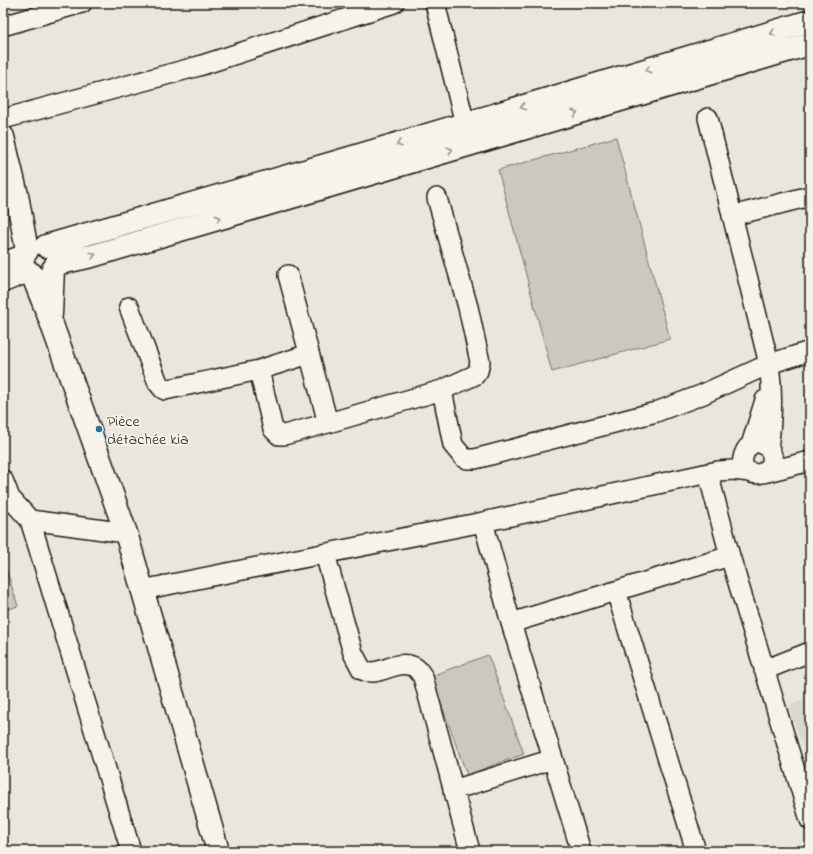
<svg xmlns="http://www.w3.org/2000/svg" width="813" height="854" viewBox="0 0 813 854" font-family="'Indie Flower',sans-serif">
  <style>
    .built { fill: #dad7ce }
    .green { fill: #ccc8c0; stroke: #74726e }
    .lines { fill: none; stroke-linecap: round; stroke-linejoin: round }
    .minor-casing { stroke: #1c1c1c; stroke-width: 22 }
    .major-casing { stroke: #1c1c1c; stroke-width: 25 }
    .minor { stroke: #f7f3e8; stroke-width: 19 }
    .major { stroke: #f7f3e8; stroke-width: 22 }
    .oneway { stroke: #94928c }
    .poi-dot { fill: #1f6fb2; stroke: #f7f3e8; stroke-width: 1.5 }
    .labels { text-anchor: middle; stroke-width: 3.5; stroke-linejoin: round; paint-order: stroke }
    .poi-label { font-size: 16px; fill: #1c1c1c; stroke: #f7f3e8; text-anchor: start }
  </style>
  <rect width="100%" height="100%" fill="#eae6dc"/>
  <filter id="ink" filterUnits="userSpaceOnUse"><feTurbulence type="fractalNoise" baseFrequency=".025" numOctaves="2"/><feDisplacementMap in="SourceGraphic" scale="8" xChannelSelector="R" yChannelSelector="G"/><feConvolveMatrix kernelMatrix="1 2 1 2 8 2 1 2 1" color-interpolation-filters="sRGB"/></filter>
  <g filter="url(#ink)">
    <!-- built -->
    <path class="built" d="M810 697V768L789 708 795 702Z"/>
    <!-- green -->
    <path class="green" d="M616 137 670 339 552 372 498 170Z
      M3 559 18 606 3 611Z
      M488 655 524 754 467 775 431 676Z"/>
    <g class="lines">
      <!-- minor casing -->
      <g class="minor-casing">
        <path id="minor" d="M435 3 465 124
          M3 26 82 3
          M708 118 769 364C773 392 772 421 768 448
          M3 119 199 66 394 3
          M437 198 468 307 480 362 478 371 475 375 442 390
          M732 216 810 196
          M288 275 328 423
          M129 307 158 383 163 389 165 390 259 370 309 354
          M259 370 273 429 279 435H284L328 423 442 390 453 445 463 457 467 459H475L656 412 701 395 769 364 810 351
          M751 445 765 400
          M708 473 730 556 810 820
          M763 473 771 466C773 460 773 453 768 448 747 426 726 480 763 473L810 461
          M3 480 10 498
          M3 500 10 498 30 520 126 533
          M30 520 131 851
          M483 522 511 623 553 759
          M325 554 353 653 362 670C379 678 395 659 412 666 417 667 420 673 423 677L470 851
          M142 590 483 522 718 471 733 470 750 472
          M616 591 696 851
          M511 623 730 556
          M764 670 810 652
          M453 790 553 759 581 851"/>
      </g>
      <!-- major casing -->
      <g class="major-casing">
        <path id="major" d="M3 137 17 195 27 251
          M46 246 353 157 810 21
          M3 264 24 256
          M56 264 92 256 810 44
          M32 274 50 319 126 533 218 851
          M3 281 28 271
          M51 314 53 269"/>
      </g>
      <!-- minor -->
      <use href="#minor" class="minor"/>
      <!-- major -->
      <use href="#major" class="major"/>
    </g>
    <!-- one-way arrows -->
    <defs><path id="oneway-chevron" d="M-2-3.5L2.5 0L-2 3.5" fill="none" stroke-width="1.6" stroke-linecap="round" stroke-linejoin="round"/></defs>
    <g class="oneway">
      <use href="#oneway-chevron" transform="translate(773 33) rotate(163)"/>
      <use href="#oneway-chevron" transform="translate(648 70) rotate(163)"/>
      <use href="#oneway-chevron" transform="translate(523 107) rotate(163)"/>
      <use href="#oneway-chevron" transform="translate(575 113) rotate(-16)"/>
      <use href="#oneway-chevron" transform="translate(399 144) rotate(164)"/>
      <use href="#oneway-chevron" transform="translate(450 150) rotate(-16)"/>
      <use href="#oneway-chevron" transform="translate(218 218) rotate(-16)"/>
      <use href="#oneway-chevron" transform="translate(93 255) rotate(-16)"/>
    </g>
  </g>
  <!-- markers -->
  <circle class="poi-dot" cx="99" cy="429" r="4"/>
  <g class="labels">
    <!-- poi labels -->
    <g class="poi-label">
      <text x="107" y="426">Pièce<tspan x="107" dy="18">détachée kia</tspan></text>
    </g>
  </g>
  <!-- margin -->
  <rect width="813" height="854" fill="none" stroke="#f7f3e8" stroke-width="16"/>
  <rect x="8" y="8" width="797" height="838" fill="none" stroke="#1c1c1c" stroke-width="1.5" filter="url(#ink)"/>
</svg>
